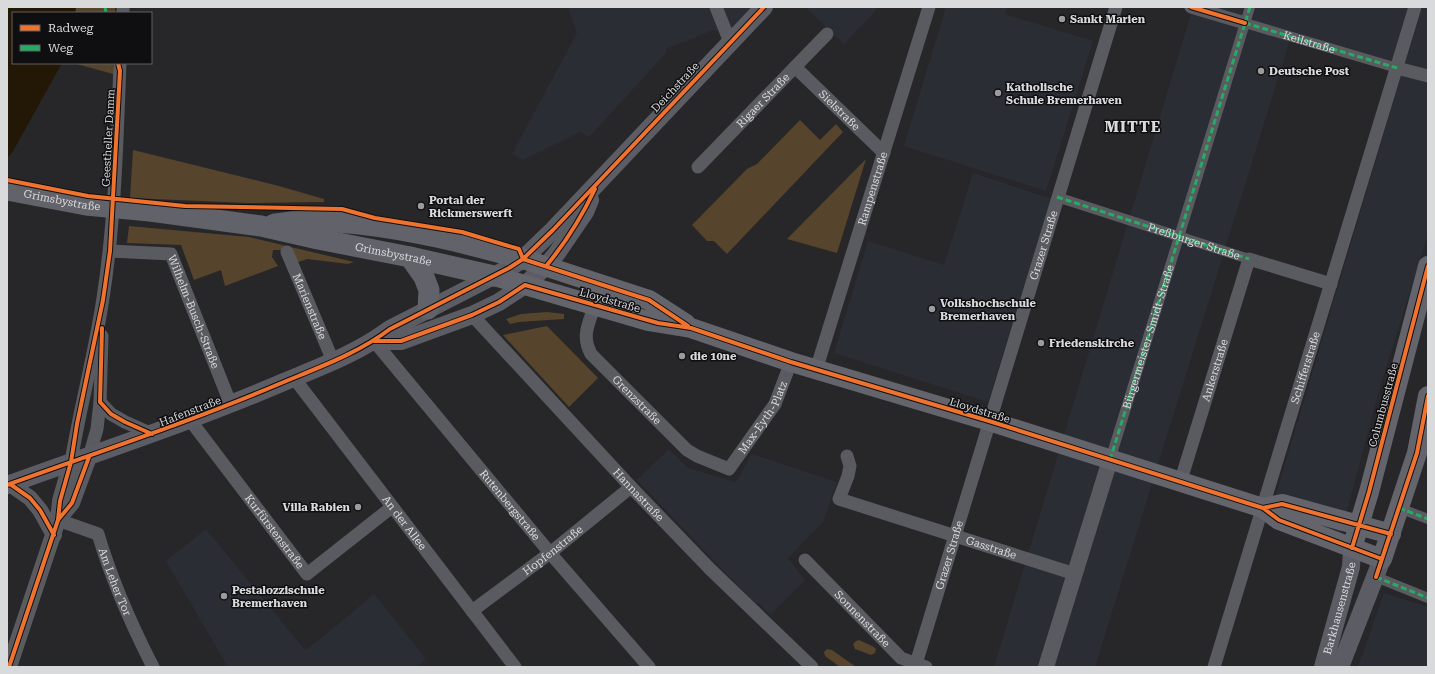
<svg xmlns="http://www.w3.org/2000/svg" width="1435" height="674" viewBox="0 0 1435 674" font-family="'Roboto Serif',serif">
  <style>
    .built { fill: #2b2d35 }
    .green { fill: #56442c }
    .water { fill: #231706 }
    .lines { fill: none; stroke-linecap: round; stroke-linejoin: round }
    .pedestrian { stroke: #5a5b60; stroke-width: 10 }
    .minor { stroke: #5a5b60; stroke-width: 13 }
    .tertiary { stroke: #5a5b60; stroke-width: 16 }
    .secondary { stroke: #5c5d64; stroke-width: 18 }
    .primary { stroke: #63646c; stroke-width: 20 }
    .trunk { stroke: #62636a; stroke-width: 21 }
    .quiet { stroke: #26ab63; stroke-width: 3; stroke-dasharray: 6 3; stroke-linecap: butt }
    .cycleway-casing { stroke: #0f0f11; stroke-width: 6 }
    .cycleway { stroke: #ef722f; stroke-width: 4 }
    .poi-dot { fill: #9b9b9d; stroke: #0f0f11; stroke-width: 1.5 }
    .labels { text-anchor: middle; stroke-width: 3; stroke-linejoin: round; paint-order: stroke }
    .poi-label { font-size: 11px; font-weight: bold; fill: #d9dadc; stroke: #0f0f11; text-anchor: start }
    .street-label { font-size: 11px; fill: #d9dadc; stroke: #0f0f11 }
    .district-label { font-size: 15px; font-weight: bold; letter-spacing: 1px; fill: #d9dadc; stroke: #0f0f11 }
  </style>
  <rect width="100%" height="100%" fill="#272729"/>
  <!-- built -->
  <path class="built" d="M568 7H757L729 37 713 30 666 49V53L589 137 580 132 523 160 512 154 577 33Z
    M805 7H879L844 44Z
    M946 7H1007L1005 14 1093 41 1046 191 904 146Z
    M1193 7H1428V234L1380 387 1337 548 1267 524 1402 73 1290 40 1095 667H994Z
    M973 173 1052 199 988 402 834 353 868 241 944 265Z
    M669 449 688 468 736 482 752 454 837 482 823 522 788 558 805 580 770 615 759 603H755L742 590 637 480Z
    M206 529 305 650 330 631 374 594 426 659 417 667H228L166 561Z
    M1384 593 1428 607V667H1358Z"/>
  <!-- green -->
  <path class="green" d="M76 7H115V13H75Z
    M73 63H113V74Z
    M800 120 820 140 836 124 843 132 727 254 714 241H707L692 225 747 169 757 164Z
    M133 150 279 186 324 199V202L247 203 130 198Z
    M866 159 837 253 787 239Z
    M129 226 249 237 354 262 348 264 307 259 296 263 287 250H273L272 257 278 266 225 286 221 270 194 280 181 245 127 243Z
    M547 312 564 314V319L519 322 510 324 506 319 521 314Z
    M547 326 598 378 569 407 503 335Z
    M859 640 874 647 876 649 875 653 871 655 855 649 853 644 856 641Z
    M827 649 832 650 856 667H840L825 656 824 652Z"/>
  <!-- water -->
  <path class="water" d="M7 7H76L75 13H13V63H62L12 153 7 158Z"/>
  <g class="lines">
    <!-- pedestrian -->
    <g class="pedestrian">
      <path id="s1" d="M1245 23 1397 68"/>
      <path id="s2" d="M1057 197 1249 259"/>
      <path id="s3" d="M1110 460 1250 7"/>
      <path d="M1399 508 1428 519"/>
      <path d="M1376 577 1428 598"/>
    </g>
    <!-- minor -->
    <g class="minor">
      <path d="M716 7 730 42"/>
      <path d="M1191 7 1245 23"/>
      <path d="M123 13V7"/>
      <path id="s4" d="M795 67 884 153"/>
      <path d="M1397 68 1428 76"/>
      <path id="s5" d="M698 167 827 34"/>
      <path id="s6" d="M110 251 171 254 231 405"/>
      <path id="s7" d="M287 252 333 361"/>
      <path id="s8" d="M595 304C589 324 581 335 591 354L687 450 697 456 729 469 775 404 791 362"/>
      <path id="s9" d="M472 315 631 487 710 569 812 667"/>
      <path id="s10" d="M374 341 550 553 649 667"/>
      <path id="s11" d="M816 370 929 7"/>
      <path id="s12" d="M294 378 515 667"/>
      <path d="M100 402 111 414 125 422 152 434"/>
      <path id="s13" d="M190 420 307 574 392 507"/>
      <path id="s14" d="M847 456 850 466 848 476 839 499 1075 574"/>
      <path d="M89 457 97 429 100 402 102 336"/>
      <path d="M71 462C80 407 95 353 103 298 115 221 117 141 120 63"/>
      <path id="s15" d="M1180 483 1249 259 1331 284"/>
      <path id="s16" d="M58 520 98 534C112 581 131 624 153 667"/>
      <path id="s17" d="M805 560 901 658 926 667"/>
      <path id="s18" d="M472 611 550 553 631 487"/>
      <path id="s19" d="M915 667 1116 7"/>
      <path id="s20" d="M1214 667 1415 7"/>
    </g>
    <!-- tertiary -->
    <path class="tertiary" d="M10 484 30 498 40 510 54 535
      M58 520 72 503 89 457
      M9 667 58 520 60 501 71 462
      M1046 667 1110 460"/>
    <!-- secondary -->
    <g class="secondary">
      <path d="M374 341H401L472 315 499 302 525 285 547 265 557 253 585 212 590 200"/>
      <path d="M7 485C98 452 190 422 279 384 317 368 357 354 390 329L509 268 523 259 553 230 764 7"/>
      <path id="s21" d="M1323 667 1351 567 1352 548"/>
      <path d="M1340 667 1382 559"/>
    </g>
    <!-- primary -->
    <path class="primary" d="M523 259 649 300 686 324
      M494 276 648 321 691 328 791 362 989 421 1263 508 1279 520 1382 559 1417 453 1428 396
      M1263 508 1282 504 1391 534
      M1352 548 1369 492 1428 266"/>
    <!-- trunk -->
    <g class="trunk">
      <path id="s22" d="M7 190 86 205 150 211 261 226 318 239 410 257 494 276"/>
      <path d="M274 224C305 219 327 221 359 224 414 230 469 244 523 259"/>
      <path d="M410 257 424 277 429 290 428 309"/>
    </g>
    <!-- quiet -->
    <path class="quiet" d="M105 7 106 13
      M1245 23 1397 68
      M1057 197 1249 259
      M1110 460 1250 7
      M1399 508 1428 519
      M1376 577 1428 598"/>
    <!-- cycleway casing -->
    <g class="cycleway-casing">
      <path id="cycleway" d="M1191 7 1245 23
        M7 180 88 196 185 206 342 209 375 218 462 232 519 249 523 259
        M523 259 649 300 688 326
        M547 265C566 242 582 216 595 189
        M102 328 100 402 111 414 125 422 152 434
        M374 341H401L472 315 499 302 525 285 658 323 691 328 791 362 989 421 1263 508 1279 520 1382 559
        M10 484 30 498 40 510 54 535
        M7 485C98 452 190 422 279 384 317 368 357 354 390 329L509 268 523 259 553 230 764 7
        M1263 508 1282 504 1391 534
        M58 520 72 503 89 457
        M1352 548 1369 492 1428 266
        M1376 577 1417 453 1428 396
        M9 667 58 520 60 501 71 462 77 424 103 300 110 251 120 71 118 63"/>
    </g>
    <!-- cycleway -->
    <use href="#cycleway" class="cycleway"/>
  </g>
  <!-- markers -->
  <g class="poi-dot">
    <circle cx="1062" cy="19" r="4"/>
    <circle cx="1261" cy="71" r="4"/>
    <circle cx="998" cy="93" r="4"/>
    <circle cx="421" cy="206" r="4"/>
    <circle cx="932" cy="309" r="4"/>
    <circle cx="1041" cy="343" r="4"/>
    <circle cx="682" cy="356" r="4"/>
    <circle cx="358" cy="507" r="4"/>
    <circle cx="224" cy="596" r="4"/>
  </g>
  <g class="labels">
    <!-- poi labels -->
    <g class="poi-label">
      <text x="1070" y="23">Sankt Marien</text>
      <text x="1269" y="75">Deutsche Post</text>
      <text x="1006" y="91">Katholische<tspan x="1006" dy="13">Schule Bremerhaven</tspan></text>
      <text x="429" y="204">Portal der<tspan x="429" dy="13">Rickmerswerft</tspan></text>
      <text x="940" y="307">Volkshochschule<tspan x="940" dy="13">Bremerhaven</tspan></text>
      <text x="1049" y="347">Friedenskirche</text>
      <text x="690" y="360">die 10ne</text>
      <text x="350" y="511" text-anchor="end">Villa Rabien</text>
      <text x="232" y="594">Pestalozzischule<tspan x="232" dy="13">Bremerhaven</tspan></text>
    </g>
    <!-- street labels -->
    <g class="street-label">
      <text dy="4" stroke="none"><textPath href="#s1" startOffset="67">Keilstraße</textPath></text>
      <text transform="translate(675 87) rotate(-47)" y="4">Deichstraße</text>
      <text dy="4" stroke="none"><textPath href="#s5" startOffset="93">Rigaer Straße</textPath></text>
      <text dy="4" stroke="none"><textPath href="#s4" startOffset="62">Sielstraße</textPath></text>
      <text transform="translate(108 138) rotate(-87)" y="4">Geestheller Damm</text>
      <text dy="4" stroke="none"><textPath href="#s11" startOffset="190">Rampenstraße</textPath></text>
      <text dy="4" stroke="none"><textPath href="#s22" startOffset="56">Grimsbystraße</textPath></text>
      <text dy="4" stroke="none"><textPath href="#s2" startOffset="144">Preßburger Straße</textPath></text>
      <text dy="4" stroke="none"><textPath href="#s19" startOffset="441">Grazer Straße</textPath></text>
      <text dy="4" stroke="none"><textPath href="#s22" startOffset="392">Grimsbystraße</textPath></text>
      <text transform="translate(610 300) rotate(16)" y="4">Lloydstraße</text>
      <text dy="4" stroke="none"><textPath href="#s7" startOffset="59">Marienstraße</textPath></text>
      <text dy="4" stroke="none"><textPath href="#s6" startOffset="123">Wilhelm-Busch-Straße</textPath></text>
      <text dy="4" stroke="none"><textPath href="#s3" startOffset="129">Bürgermeister-Smidt-Straße</textPath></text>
      <text dy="4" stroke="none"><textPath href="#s20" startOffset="313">Schifferstraße</textPath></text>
      <text dy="4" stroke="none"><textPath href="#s15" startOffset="118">Ankerstraße</textPath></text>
      <text dy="4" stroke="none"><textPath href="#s8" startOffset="117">Grenzstraße</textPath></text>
      <text transform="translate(1383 405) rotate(-75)" y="4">Columbusstraße</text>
      <text transform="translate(980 410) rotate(17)" y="4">Lloydstraße</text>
      <text transform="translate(190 411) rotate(-21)" y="4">Hafenstraße</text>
      <text dy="4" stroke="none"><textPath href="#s8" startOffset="296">Max-Eyth-Platz</textPath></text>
      <text dy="4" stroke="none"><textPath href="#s9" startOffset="245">Hannastraße</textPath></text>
      <text dy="4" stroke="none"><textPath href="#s10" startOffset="213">Rutenbergstraße</textPath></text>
      <text dy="4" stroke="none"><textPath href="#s12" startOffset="182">An der Allee</textPath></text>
      <text dy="4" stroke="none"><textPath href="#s13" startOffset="140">Kurfürstenstraße</textPath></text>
      <text dy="4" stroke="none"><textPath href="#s14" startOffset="205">Gasstraße</textPath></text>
      <text dy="4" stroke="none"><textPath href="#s18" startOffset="101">Hopfenstraße</textPath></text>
      <text dy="4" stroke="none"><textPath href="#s19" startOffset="117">Grazer Straße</textPath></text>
      <text dy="4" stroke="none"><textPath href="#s16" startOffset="93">Am Leher Tor</textPath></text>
      <text dy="4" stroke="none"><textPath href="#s21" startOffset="61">Barkhausenstraße</textPath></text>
      <text dy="4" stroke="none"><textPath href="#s17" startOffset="82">Sonnenstraße</textPath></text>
    </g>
    <!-- district labels -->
    <g class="district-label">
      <text x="1133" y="132">MITTE</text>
    </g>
  </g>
  <!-- border -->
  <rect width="1435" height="674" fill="none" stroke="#d9dadc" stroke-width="16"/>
  <!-- legend -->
  <rect x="12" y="12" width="140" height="52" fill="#0f0f11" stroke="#606062"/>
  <rect x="20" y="25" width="20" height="6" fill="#ef722f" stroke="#606062"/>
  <text x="48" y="32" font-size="12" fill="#d9dadc">Radweg</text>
  <rect x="20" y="45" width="20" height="6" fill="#26ab63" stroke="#606062"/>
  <text x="48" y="52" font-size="12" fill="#d9dadc">Weg</text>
</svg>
